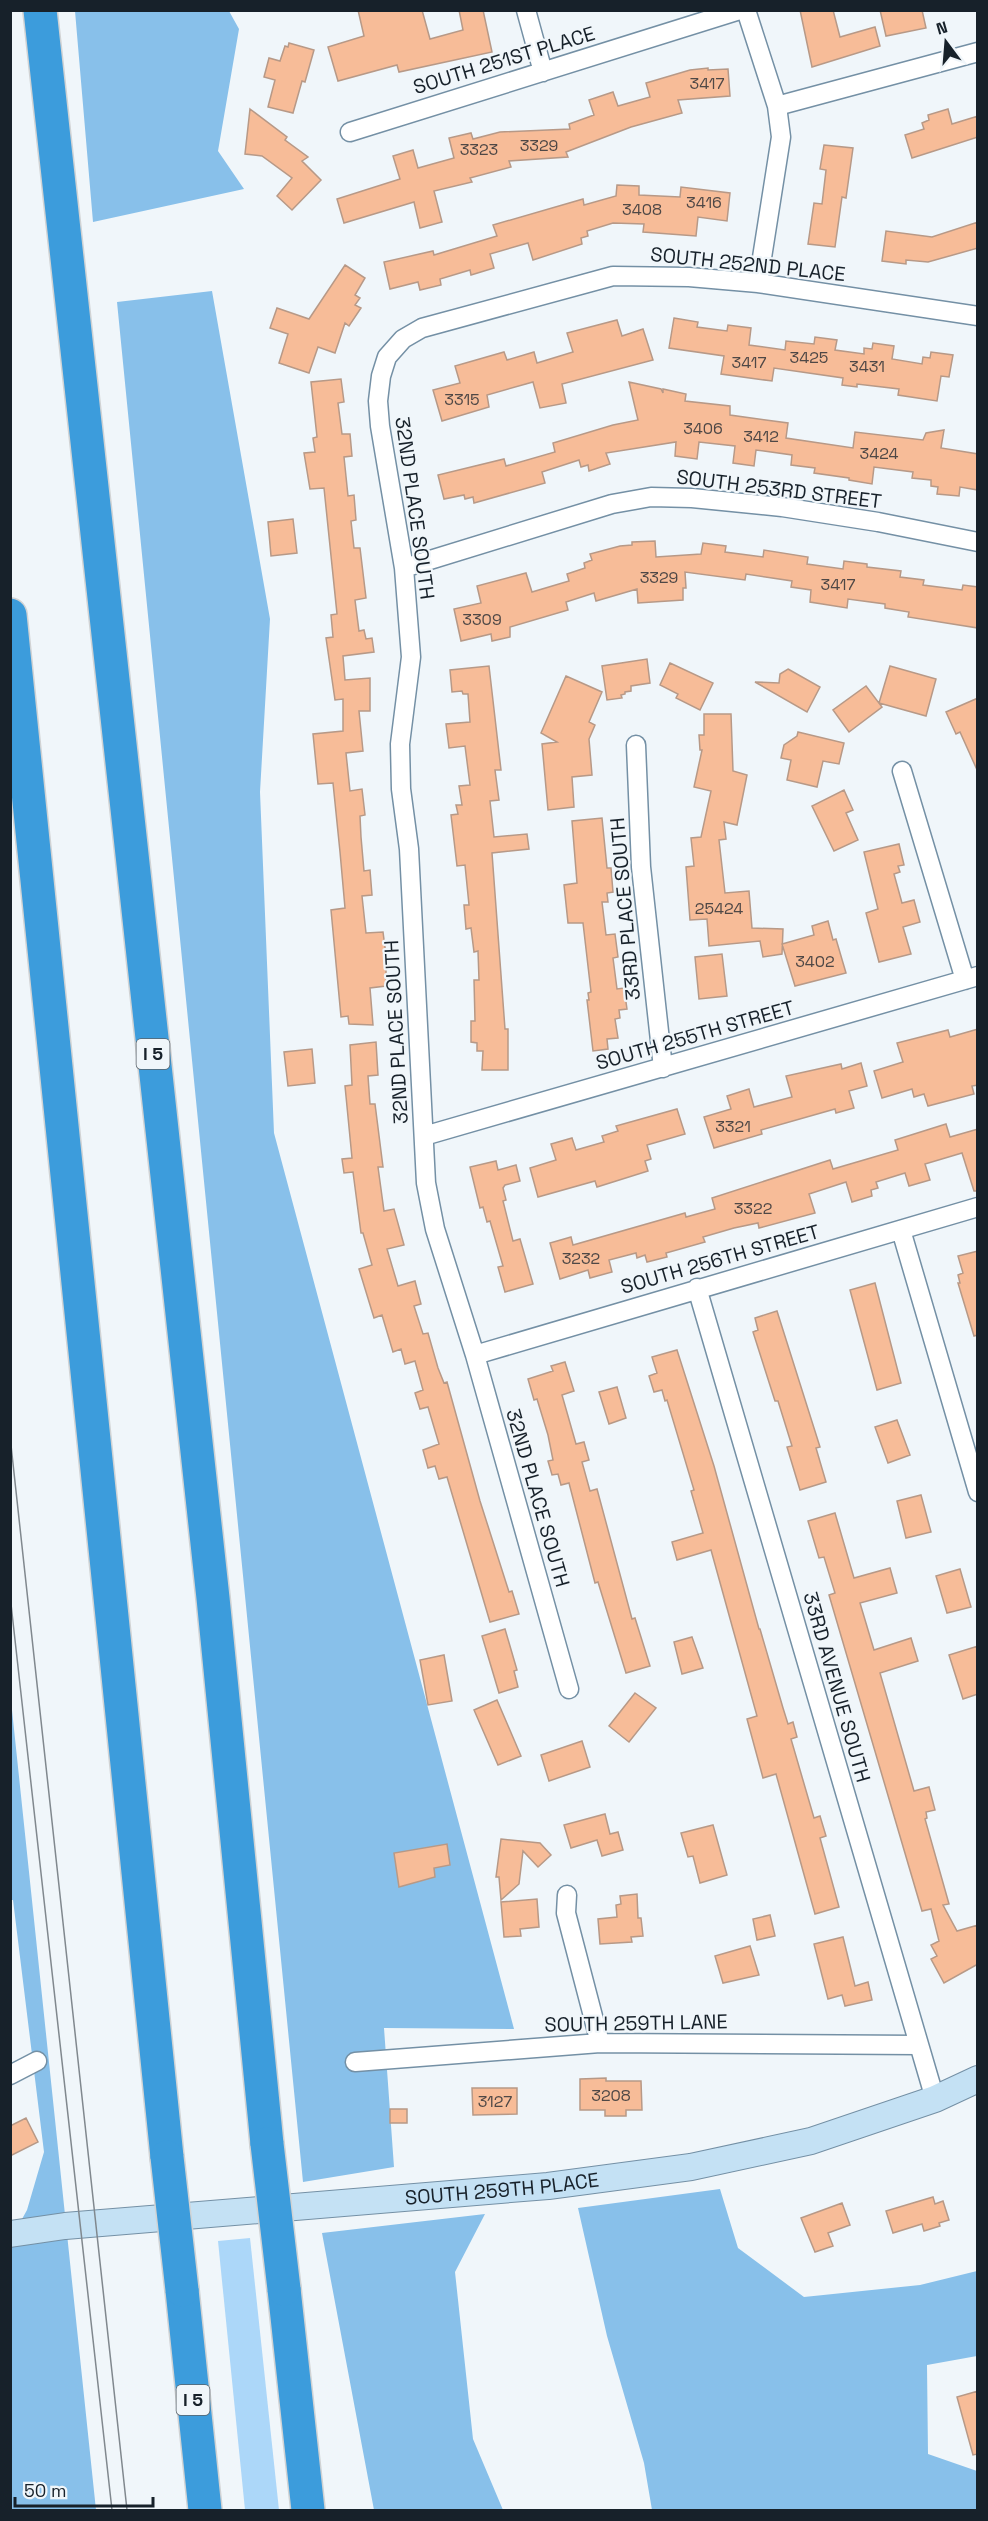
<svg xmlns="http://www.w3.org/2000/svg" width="988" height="2521" viewBox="0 0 988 2521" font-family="'Space Grotesk',sans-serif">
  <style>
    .green { fill: #acd7f9 }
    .forest { fill: #88c0ea }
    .building { fill: #f7bc98; stroke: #b79987; stroke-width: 1.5 }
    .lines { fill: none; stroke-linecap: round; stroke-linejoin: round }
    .street-casing { stroke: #7490a5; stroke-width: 21 }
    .secondary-casing { stroke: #7490a5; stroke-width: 28 }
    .highway-casing { stroke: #d1d3d4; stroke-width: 36 }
    .street { stroke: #fff; stroke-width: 18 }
    .secondary { stroke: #c4e1f4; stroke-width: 26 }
    .highway { stroke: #3c9cdc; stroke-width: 33 }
    .tram { stroke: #80888e; stroke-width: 1.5 }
    .highway-bridge-casing { stroke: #d1d3d4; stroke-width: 36; stroke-linecap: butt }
    .highway-bridge { stroke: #3c9cdc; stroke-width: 33 }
    .labels { text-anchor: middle; stroke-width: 4.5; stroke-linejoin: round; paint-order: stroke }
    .number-label { font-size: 16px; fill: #4f4846 }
    .shield { fill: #f0f6fa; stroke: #586168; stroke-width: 1.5 }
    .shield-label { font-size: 18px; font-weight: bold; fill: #17212a }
    .street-label { font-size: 20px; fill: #17212a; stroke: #f0f6fa }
  </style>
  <rect width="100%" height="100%" fill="#f0f6fa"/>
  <!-- green -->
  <path class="green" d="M250 2238 279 2510H245L218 2241Z"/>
  <!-- forest -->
  <path class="forest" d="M75 11H229L239 29 218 151 244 189 93 222Z
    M212 291 270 619 260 792 274 1133 514 2029 384 2028 394 2167 303 2182 117 302Z
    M10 1691 96 2510H11V2239L27 2210 44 2152 13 1900H11Z
    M720 2189 738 2248 804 2297 920 2285 977 2271V2356L927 2365 928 2454 977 2471V2510H652L644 2463 607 2336 578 2208Z
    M485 2214 455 2272 473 2439 503 2510H374L322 2233Z"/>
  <!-- building -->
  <path class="building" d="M358 10H422L430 39 463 30 459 10H483L492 52 399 72 397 65 338 81 328 47 364 36Z
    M800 10H833L840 37 875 27 880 46 812 67Z
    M880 10H922L926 28 886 36Z
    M289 43 314 50 305 82 302 81 293 113 268 107 275 80 264 77 269 58 280 61 285 46 288 47Z
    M708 68V70L728 69 730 96 678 100 682 113 631 127 566 152 568 157 509 161 511 167 470 178 472 182 434 191 442 222 420 228 414 202 344 223 337 199 400 179 393 156 413 150 418 168 454 158 449 138 471 133 473 139 500 132 570 129 569 124 594 115 589 100 613 92 618 106 650 97 646 83 690 70Z
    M250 109 287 137 285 140 308 157 302 161 321 180 292 210 277 196 292 178 262 156 245 154Z
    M948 109 952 124 978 116V137L912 158 905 135 924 129 922 123 929 120 928 115Z
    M824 145 853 148 846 198 842 197 835 247 808 244 814 203 822 204 826 170 820 169Z
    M617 185 639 186V195L680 197 681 187 730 193 727 221 698 217 696 236 643 232 644 224 613 223 587 231 588 236 581 238 582 244 533 260 528 243 490 254 494 268 471 275 470 270 440 279 441 285 420 290 418 282 390 289 384 262 433 251 434 255 497 236 493 225 583 199 584 205 616 196Z
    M978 222V248L928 262 906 260V264L882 261 886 231 932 237Z
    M345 265 365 278 355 295 360 298 355 305 361 308 349 326 345 323 335 353 318 347 309 373 279 363 288 334 270 328 277 308 309 319Z
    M674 318 698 322 697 327 727 331 728 325 751 328 749 345 785 350 786 341 814 344 815 337 837 340 835 350 864 354V348L872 349 873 343 894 346 892 359 922 364 923 357 930 358 931 352 953 355 949 377 941 376 937 401 898 395 899 389 857 384V387L842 385 843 378 774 368 772 381 721 374 724 356 669 348Z
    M617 320 622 336 643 329 653 360 562 384 566 403 540 408 533 382 487 395 489 407 442 421 433 390 460 383 455 366 504 352 507 360 534 352 537 363 573 352 567 333Z
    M341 379 344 402 338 403 342 434H350L352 456 344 457 348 496 354 495 356 520 351 521 354 548H360L366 598 355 600 359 631 364 630 366 639 372 638 374 652 343 656 345 680 370 678V711H359L363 751 346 753 350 791 362 789 365 815 360 816 361 837 364 871 370 870 372 895 362 896 366 933 383 932 386 955V986L370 988 373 1025 349 1024 348 1016 341 1017 331 910 345 908 340 852 333 783 318 784 313 734 343 731V699L335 700 326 638 333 637 331 615 337 614 324 488 310 489 304 453 315 452 313 438 317 437 311 382Z
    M629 382 661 389 663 393V389L686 394 685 401 730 406V415L788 423 786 438 853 448 855 432 923 440 926 433 944 430 941 448 978 454V490L960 487 959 496 937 494 938 487 931 486V480L912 478 913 472 874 467 872 484 849 480V478L814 473 815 468 791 465 792 455 756 450 754 466 733 463 735 446 699 442 697 459 675 456 676 442 606 453 610 464 589 471 588 465 581 467 579 460 542 472 545 483 474 503 473 497 465 499 464 495 444 499 438 475 504 459 506 466 555 452 553 443 613 425 638 420Z
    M293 519 297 553 271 556 268 522Z
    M655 541 656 557 701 554 703 543 726 546 725 552 763 557 764 550 808 557 807 564 843 569 844 561 867 564V567L901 571 900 577 924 580 923 585 962 590 963 585 978 587V628L908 617 909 612 885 608V604L848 599 847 608 810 602 811 590 791 587 792 581 746 574 745 580 685 572 686 588H683V600L638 603 637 589 596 601 594 593 566 602 568 610 510 627V637L492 641 491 634 461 641 454 609 481 603 477 586 526 573 532 592 569 581 567 574 585 568 584 563 592 560 590 554 620 546 632 545V542Z
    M647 659 650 683 631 686V691L625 692V694L621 695 622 698 607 700 602 666Z
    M670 663 713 683 700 710 676 698 678 694 660 685Z
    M489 666 501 770H495L499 800 490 801 494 837 527 834 529 849 492 853 505 1029H508V1070H482L483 1051H477V1043L471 1042V1021H475L474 980H479L478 951 474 952 471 928 466 929 464 905H469L465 865 457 866 451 815 458 814 456 805H462L459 786 470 785 465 746 449 748 446 724 470 722 468 694H463L462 691 452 692 450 670Z
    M890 666 936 679 926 716 879 703Z
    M788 669 820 687 807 712 755 682 779 683 780 674Z
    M566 676 602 692 589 722 595 725 589 739 592 775 572 777 574 807 548 810 542 744 557 742 541 733Z
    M866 686 882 707 849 732 833 710Z
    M978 698V772L960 732 956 734 946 712Z
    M704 714H731L733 771 747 775 737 825 724 822 726 839 719 840 725 893 749 891 752 928 783 929 782 954 763 957 760 941 709 946 707 919 690 920 686 867 694 866 691 838 701 837 711 791 694 787 702 750H700L699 735H704Z
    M798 732 844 743 839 764 823 761 817 787 787 780 791 760 781 758 784 745 797 736Z
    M844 790 853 810 846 813 858 840 834 851 812 806Z
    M602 818 607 868H611L613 892 607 893 608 902H602L606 935 615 934 618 957 613 958 617 989 624 988 627 1009 619 1010 620 1018 615 1019 618 1038 607 1039 608 1049 593 1051 587 1000H589L588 993 591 992 583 923H568L564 885 577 883 572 821Z
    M899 844 904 865 898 866 900 872 894 874 902 903 914 900 920 922 903 927 911 954 879 962 866 913 878 909 864 852Z
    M828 921 833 940 836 939 846 973 795 986 782 944 814 935 812 926Z
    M722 954 727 996 699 999 695 957Z
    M978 1029V1085L972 1086 974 1094 928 1106 924 1094 914 1097 912 1089 882 1098 874 1071 903 1062 897 1043 948 1030 950 1037Z
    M376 1042 378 1075 368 1076 370 1104H375L383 1167H378L384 1211 394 1209 404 1245 387 1249 398 1286 415 1281 421 1304 414 1306 423 1334 428 1333 438 1368 444 1383 447 1382 480 1501 509 1592 512 1591 519 1614 490 1622 447 1477 439 1479 435 1466 428 1468 423 1450 439 1444 428 1407 420 1409 415 1393 423 1390 415 1361 405 1364 401 1349 393 1352 382 1315 374 1318 359 1269 372 1265 363 1233H361L353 1172 344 1173 342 1159 352 1158 345 1086 352 1085 350 1045Z
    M312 1049 315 1083 288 1086 284 1052Z
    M861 1063 867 1086 849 1091 854 1108 836 1113 835 1109 761 1130 762 1134 714 1148 704 1117 731 1109 727 1096 749 1089 754 1107 792 1097 786 1076 841 1064 842 1069Z
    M677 1109 685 1134 647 1145 651 1159 645 1161 648 1171 597 1187 595 1181 538 1197 530 1168 556 1160 551 1144 572 1138 576 1150 604 1142 602 1136 618 1131 616 1126Z
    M946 1124 950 1137 978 1129V1191H974L962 1153 925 1164 930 1180 909 1186 905 1173 876 1182 878 1188 871 1190 872 1196 852 1202 846 1182 809 1194 815 1213 759 1228 758 1223 734 1228 703 1237 705 1242 666 1253 667 1257 647 1262 645 1255 637 1258 636 1253 609 1260 612 1272 590 1278 588 1270 560 1279 550 1243 571 1237 573 1245 685 1213 686 1217 715 1209 712 1198 830 1160 833 1169 898 1150 895 1140Z
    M496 1161 498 1170 516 1165 520 1181 505 1185 503 1188 506 1200 503 1201 513 1241 520 1239 533 1284 505 1292 498 1267 503 1266 490 1221 487 1222 483 1207 480 1208 470 1167Z
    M978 1251V1335L974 1336 958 1283H960L958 1275 963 1273 958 1256Z
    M875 1283 901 1383 877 1390 850 1290Z
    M777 1311 820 1447 816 1448 826 1482 800 1490 787 1447 792 1446 778 1401H775L753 1332 758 1330 755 1318Z
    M677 1350 714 1466 759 1629H760L783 1708 788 1724 793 1722 797 1737 791 1739 814 1818 820 1816 826 1836 820 1838 839 1907 815 1914 776 1774 763 1778 747 1719 757 1716 711 1550 677 1560 672 1542 703 1533 691 1491 694 1490 667 1400 665 1401 662 1390 654 1392 649 1376 657 1373 652 1357Z
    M565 1362 574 1391 562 1395 576 1444 584 1442 589 1460 582 1462 590 1491 597 1489 632 1619 635 1618 650 1666 626 1673 598 1582 595 1583 569 1483 561 1485 558 1474 552 1475 548 1461 553 1460 548 1435 537 1399 534 1400 528 1379 553 1371 551 1366Z
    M617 1387 626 1418 609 1424 599 1392Z
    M897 1420 910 1455 888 1463 875 1427Z
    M921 1495 931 1532 906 1538 897 1501Z
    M835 1513 854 1578 890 1568 897 1593 860 1603 874 1650 911 1638 918 1661 880 1673 914 1791 929 1787 935 1810 926 1812 927 1818 925 1819 949 1904 943 1905 957 1931 978 1925V1964L944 1983 931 1959 937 1956 931 1945 939 1941 931 1909 922 1911 829 1595 835 1593 824 1557 819 1558 808 1521Z
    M960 1569 971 1607 947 1613 936 1576Z
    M505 1629 517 1670 514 1671 518 1687 499 1693 482 1636Z
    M692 1637 703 1668 682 1674 674 1642Z
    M978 1646V1694L963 1699 949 1655Z
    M444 1655 452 1701 428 1705 420 1660Z
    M635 1693 656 1708 629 1742 609 1726Z
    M497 1700 521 1756 498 1765 474 1710Z
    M582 1741 590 1767 549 1781 541 1755Z
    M605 1814 610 1834 618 1832 623 1850 602 1856 597 1840 571 1848 564 1825Z
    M713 1825 727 1875 700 1883 693 1856 688 1857 681 1833Z
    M501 1839 540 1843 551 1855 538 1867 523 1851 519 1884 501 1900 499 1877H496Z
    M447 1844 450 1865 434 1868 435 1877 399 1887 394 1853Z
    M637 1894 638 1918H641L643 1936 631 1937 632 1942 600 1944 598 1919 617 1917 616 1905 621 1904 620 1896Z
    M537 1899 539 1927 520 1929 521 1936 504 1937 501 1902Z
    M770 1915 775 1936 757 1940 753 1919Z
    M843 1937 855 1986 868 1982 872 2000 845 2006 842 1995 828 1999 814 1944Z
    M750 1946 759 1975 723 1983 715 1956Z
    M606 2078V2081H641L642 2110H626V2116H605V2110H580V2079Z
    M472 2088H517V2114L473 2115Z
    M390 2109H407V2123H390Z
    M26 2118 38 2142 10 2156V2126Z
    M933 2197 935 2204 943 2201 949 2220 939 2223 940 2226 924 2231 922 2224 893 2233 886 2211Z
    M842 2203 850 2225 828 2233 833 2246 815 2252 801 2218Z
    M978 2391V2454L973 2455 957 2397Z"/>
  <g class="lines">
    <!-- street casing -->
    <g class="street-casing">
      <path id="street" d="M526 10 543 72
        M746 10 777 106 781 137 758 283
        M777 106 978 52
        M350 132 740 10
        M404 568 612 504 651 497 692 498 782 507 878 522 978 542
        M636 745 641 867 663 1068
        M902 771 965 980
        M424 1136 978 976
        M901 1230 978 1492
        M697 1288 935 2099
        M475 1355 978 1207
        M569 1689 475 1355 435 1229 426 1183 409 849 401 789 400 744 411 657 404 568 380 426 378 401 381 376 387 357 403 339 422 328 613 276 689 277 758 283 978 316
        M567 1895 566 1913 600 2043
        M355 2062 600 2043 918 2045
        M10 2075 37 2061"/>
    </g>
    <!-- secondary casing -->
    <g class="secondary-casing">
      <g id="secondary">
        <path id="s1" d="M10 2234 65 2226 548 2186 691 2167 811 2141 935 2099 978 2079"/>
      </g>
    </g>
    <!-- highway casing -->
    <g class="highway-casing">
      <path id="highway" d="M40 10 213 1598 267 2144
        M10 615 167 2157
        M284 2289 308 2510
        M182 2290 205 2510"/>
    </g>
    <!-- street -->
    <use href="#street" class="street"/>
    <!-- secondary -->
    <use href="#secondary" class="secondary"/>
    <!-- highway -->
    <use href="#highway" class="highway"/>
    <!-- tram -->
    <path class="tram" d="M10 1436 127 2510
      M10 1595 112 2510"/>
    <!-- highway-bridge casing -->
    <g class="highway-bridge-casing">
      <path id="highway-bridge" d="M267 2144 284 2289
        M167 2157 182 2290"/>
    </g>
    <!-- highway-bridge -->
    <use href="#highway-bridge" class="highway-bridge"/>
  </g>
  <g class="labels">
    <!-- number labels -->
    <g class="number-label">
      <text x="707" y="89">3417</text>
      <text x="539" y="151">3329</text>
      <text x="479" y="155">3323</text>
      <text x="704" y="208">3416</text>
      <text x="642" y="215">3408</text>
      <text x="809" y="363">3425</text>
      <text x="749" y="368">3417</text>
      <text x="867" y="372">3431</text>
      <text x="462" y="405">3315</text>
      <text x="703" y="434">3406</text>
      <text x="761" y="442">3412</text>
      <text x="879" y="459">3424</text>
      <text x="659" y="583">3329</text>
      <text x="838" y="590">3417</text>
      <text x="482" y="625">3309</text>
      <text x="719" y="914">25424</text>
      <text x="815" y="967">3402</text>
      <text x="733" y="1132">3321</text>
      <text x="753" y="1214">3322</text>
      <text x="581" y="1264">3232</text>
      <text x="611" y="2101">3208</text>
      <text x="495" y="2107">3127</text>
    </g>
    <!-- shield labels -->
    <g class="shield">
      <rect x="136.5" y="1039" width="33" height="30" rx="4.5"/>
      <rect x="176.5" y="2385" width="33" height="30" rx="4.5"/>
    </g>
    <g class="shield-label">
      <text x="153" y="1060">I 5</text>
      <text x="193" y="2406">I 5</text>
    </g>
    <!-- street labels -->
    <g class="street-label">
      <text transform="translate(504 60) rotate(-17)" y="7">SOUTH 251ST PLACE</text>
      <text transform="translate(748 264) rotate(6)" y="7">SOUTH 252ND PLACE</text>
      <text transform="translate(779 489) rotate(7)" y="7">SOUTH 253RD STREET</text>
      <text transform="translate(415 508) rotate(82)" y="7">32ND PLACE SOUTH</text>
      <text transform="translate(625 909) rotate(-95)" y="7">33RD PLACE SOUTH</text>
      <text transform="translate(396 1032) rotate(-93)" y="7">32ND PLACE SOUTH</text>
      <text transform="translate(695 1035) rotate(-16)" y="7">SOUTH 255TH STREET</text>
      <text transform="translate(720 1259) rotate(-16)" y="7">SOUTH 256TH STREET</text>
      <text transform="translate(538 1498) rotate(74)" y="7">32ND PLACE SOUTH</text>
      <text transform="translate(837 1687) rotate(74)" y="7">33RD AVENUE SOUTH</text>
      <text transform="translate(636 2023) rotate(-1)" y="7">SOUTH 259TH LANE</text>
      <text dy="7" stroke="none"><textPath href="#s1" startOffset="494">SOUTH 259TH PLACE</textPath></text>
    </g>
  </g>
  <!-- border -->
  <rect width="988" height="2521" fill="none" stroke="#17212a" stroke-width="24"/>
  <!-- north arrow -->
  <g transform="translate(946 42) rotate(344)" stroke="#f0f6fa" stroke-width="4.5" paint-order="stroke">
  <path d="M0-4.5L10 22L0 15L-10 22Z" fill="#17212a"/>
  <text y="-9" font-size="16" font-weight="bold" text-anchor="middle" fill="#17212a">N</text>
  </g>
  <!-- scale -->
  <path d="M15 2497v9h138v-9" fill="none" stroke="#17212a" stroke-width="3"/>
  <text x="24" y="2497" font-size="18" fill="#17212a" stroke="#f0f6fa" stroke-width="4.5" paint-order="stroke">50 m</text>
</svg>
